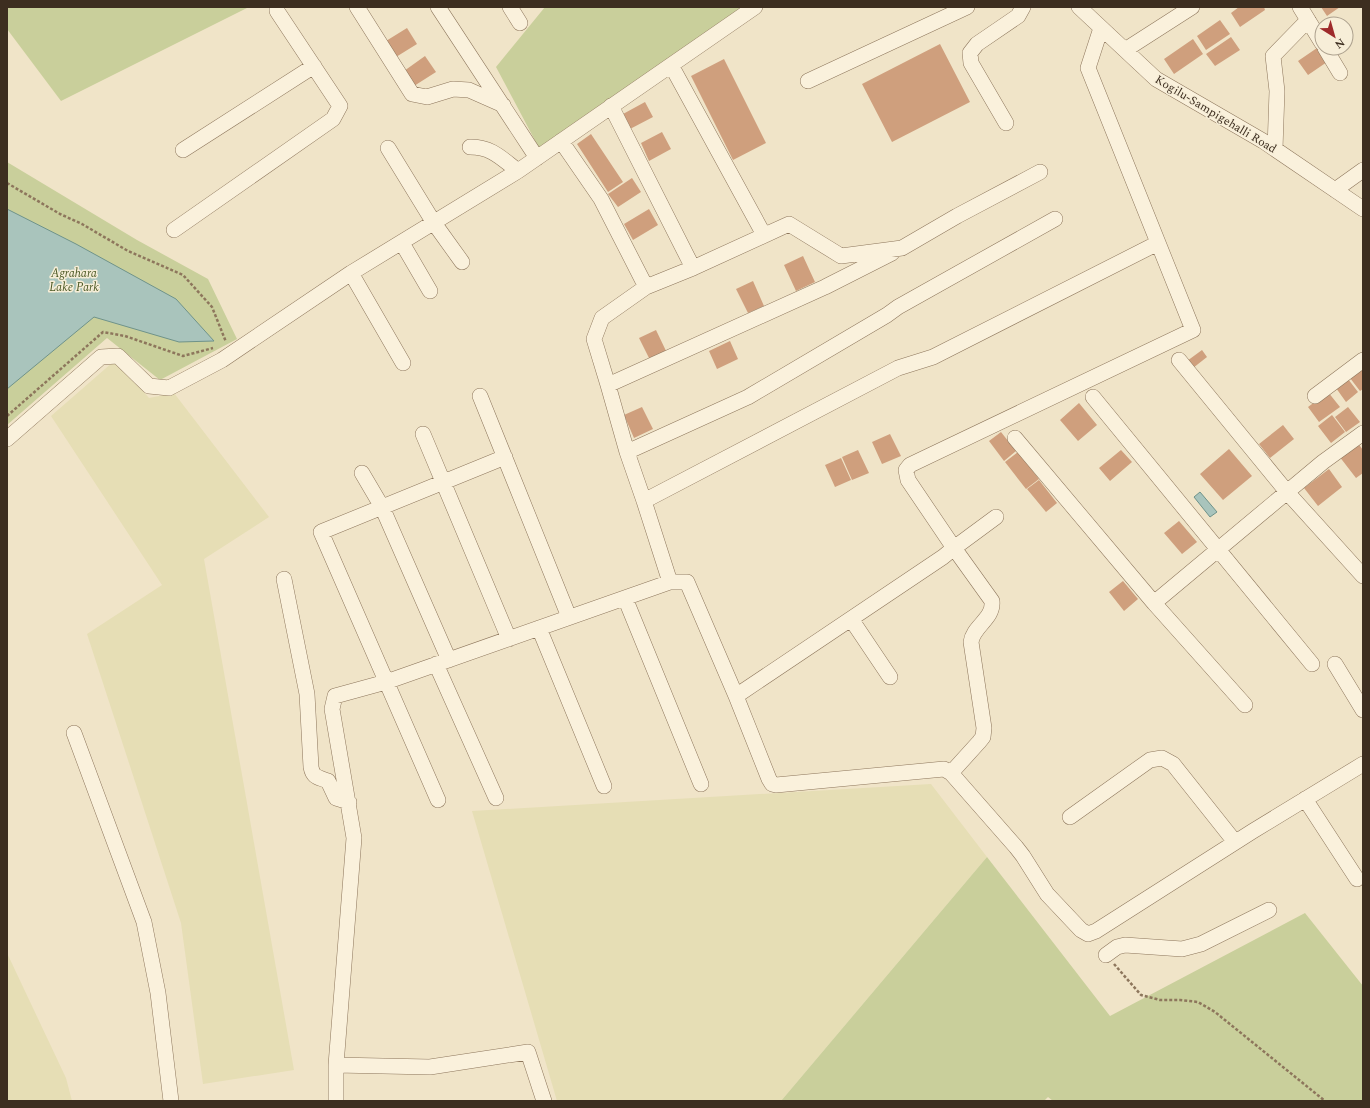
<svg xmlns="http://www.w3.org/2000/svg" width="1370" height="1108" viewBox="0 0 1370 1108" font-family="Spectral,serif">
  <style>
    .farmland { fill: #e6deb5 }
    .green { fill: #c9cf9b }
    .water { fill: #a9c4bc; stroke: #6f938a }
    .building { fill: #cf9f7d }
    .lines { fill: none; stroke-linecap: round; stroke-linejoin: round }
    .minor-casing { stroke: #8d765c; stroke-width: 16 }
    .path { stroke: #8d765c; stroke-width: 2.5; stroke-dasharray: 3 2; stroke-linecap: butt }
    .minor { stroke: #faf1dc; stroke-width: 15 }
    .labels { text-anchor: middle; stroke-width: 3; stroke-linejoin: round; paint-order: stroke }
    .street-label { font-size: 12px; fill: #3d2e20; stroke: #f7eed8 }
    .park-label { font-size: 12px; font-style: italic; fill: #4d5a26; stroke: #f7eed8 }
  </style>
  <rect width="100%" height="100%" fill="#f0e4c8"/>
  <!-- farmland -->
  <path class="farmland" d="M113 362 122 367 149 398 174 393 269 517 204 559 294 1070 203 1084 181 923 87 634 162 585 51 416Z
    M931 784 987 857 781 1101H557L472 811Z
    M7 953 66 1078 72 1101H7Z"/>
  <!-- green -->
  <path class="green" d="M7 7H249L61 101 7 29Z
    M545 7H746L539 148 496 67Z
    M7 162 137 240 208 279 237 339 160 380 107 338 7 425Z
    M987 857 1110 1016 1305 913 1363 986V1101H1053L1048 1097 1044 1101H781Z"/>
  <!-- water -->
  <path class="water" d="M7 209 76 244 176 299 214 341 179 342 94 317 7 389Z
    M1200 492 1217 512 1210 517 1194 497Z"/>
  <!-- building -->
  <path class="building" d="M1239 7H1264L1265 10 1240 27 1231 13Z
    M1321 7H1340L1327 16Z
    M1220 20 1230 34 1206 50 1197 36Z
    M407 28 417 44 396 57 386 41Z
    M1231 37 1240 50 1215 66 1206 54Z
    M1193 39 1203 54 1174 74 1164 59Z
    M940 44 970 102 892 142 862 84Z
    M1317 48 1327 62 1308 75 1298 61Z
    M425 56 436 72 414 86 404 71Z
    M724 59 766 143 733 160 691 76Z
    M645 102 653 117 630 129 623 114Z
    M662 132 671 149 649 161 641 143Z
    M591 134 623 182 608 192 577 144Z
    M632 178 641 192 618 207 608 194Z
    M649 209 658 225 633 240 624 224Z
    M803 256 815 282 796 291 784 265Z
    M753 281 764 306 748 313 736 289Z
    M656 330 667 353 650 360 639 338Z
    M730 341 738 359 717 369 709 351Z
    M1202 350 1207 357 1193 368 1187 361Z
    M1363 368V389L1360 391 1350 378Z
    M1348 379 1358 392 1346 402 1336 388Z
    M1328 392 1340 407 1319 422 1308 407Z
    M1079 403 1097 425 1078 441 1060 420Z
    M642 407 653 429 634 438 624 415Z
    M1348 407 1360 422 1346 432 1335 417Z
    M1332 415 1345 432 1331 443 1318 426Z
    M1283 425 1294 439 1270 458 1259 444Z
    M1001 432 1016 451 1004 461 989 441Z
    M890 434 901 456 882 464 872 442Z
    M1357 442 1363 450V473L1356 478 1339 456Z
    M1229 449 1252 476 1223 500 1200 474Z
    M858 450 869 473 852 480 842 457Z
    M1121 450 1132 462 1110 481 1099 468Z
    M1018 452 1039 479 1026 489 1005 462Z
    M841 458 851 480 835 487 825 465Z
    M1329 469 1342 487 1318 506 1304 488Z
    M1039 480 1057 503 1046 512 1027 489Z
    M1179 521 1197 542 1182 554 1164 533Z
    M1123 581 1138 599 1124 611 1109 592Z"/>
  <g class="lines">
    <!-- minor casing -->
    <g class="minor-casing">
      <path id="minor" d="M357 7 412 94 427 97 453 89 469 90 503 105
        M438 7 537 158
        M510 7 520 23
        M1079 7 1156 79 1263 141 1363 209
        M1300 7 1322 43
        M1325 48 1340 73
        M1125 50 1192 7
        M671 65 764 235
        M808 81 967 7
        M611 106 693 268
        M1006 123 971 63 970 53 977 44 1018 16 1023 7
        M561 141 601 199 646 287
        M470 147C492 147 501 158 518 171
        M388 148 434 223 462 262
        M1275 149 1277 91 1273 56 1308 20
        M183 150 314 66
        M1335 190 1363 170
        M174 230 333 119 340 106 277 11V7
        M402 243 430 291
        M351 273 403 363
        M1179 360 1287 492 1363 576
        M608 385 825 287 892 253
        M480 396 569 617
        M1315 396 1363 360
        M1093 397 1312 664
        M423 434 509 639
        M1015 438 1154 603 1245 705
        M7 439 101 357 118 356 149 386 169 388 222 360 351 273 518 171 755 7
        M627 452 748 397 887 315 898 307 1055 219
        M362 473 382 507 449 660
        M644 501 898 368 933 357 1158 243
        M284 579 307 694 311 767C313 778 318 777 328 781L336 798 349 802
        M670 582 644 501 627 452 608 385 594 339 602 318 646 287 693 268 789 224 841 256 902 248 957 216 1040 172
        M625 598 701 784
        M1154 603 1323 462 1363 433
        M851 619 890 677
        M539 628 604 786
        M436 664 496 798
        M1335 664 1363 710
        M736 696 943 557 954 548 908 480 906 470 910 465 1193 330 1088 68 1101 28
        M74 733 144 922 158 993 171 1101
        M951 773 979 742 983 737 984 728 971 642C973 626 994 619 992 601L954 548 996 517
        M1305 799 1357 879
        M438 800 321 532 505 457
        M1070 817 1150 760 1162 758 1173 764 1235 842
        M1106 955 1117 947 1125 945 1182 949 1201 944 1269 910
        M336 1065 430 1067 528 1052 544 1101
        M336 1101V1065L354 838 332 709 335 696 386 682 670 582H687L736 696 769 779 772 784 776 785 944 769 951 773 1016 847 1023 856 1047 894 1081 930 1088 934 1096 931 1253 831 1363 764"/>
    </g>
    <!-- path -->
    <path class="path" d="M7 183 60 214 82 224 128 251 183 275 212 307 226 342
      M7 416 103 332 125 336 183 356 213 348
      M1114 964 1141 995 1160 1000H1180L1198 1002 1215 1012 1325 1101"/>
    <!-- minor -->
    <use href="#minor" class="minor"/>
  </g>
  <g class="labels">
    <!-- street labels -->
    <g class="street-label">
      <text transform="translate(1216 114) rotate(31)" y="4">Kogilu-Sampigehalli Road</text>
    </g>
    <!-- park labels -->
    <g class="park-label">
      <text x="74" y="277">Agrahara<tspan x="74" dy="14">Lake Park</tspan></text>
    </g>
  </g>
  <!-- border -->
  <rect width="1370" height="1108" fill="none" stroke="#3d2e20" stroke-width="16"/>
  <!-- north arrow -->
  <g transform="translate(1334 36) rotate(143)"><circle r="19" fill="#f7eed8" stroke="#ada18e"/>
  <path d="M0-3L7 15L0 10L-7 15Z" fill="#9e2a2b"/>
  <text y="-6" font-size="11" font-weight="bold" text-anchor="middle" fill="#3d2e20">N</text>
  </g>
</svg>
